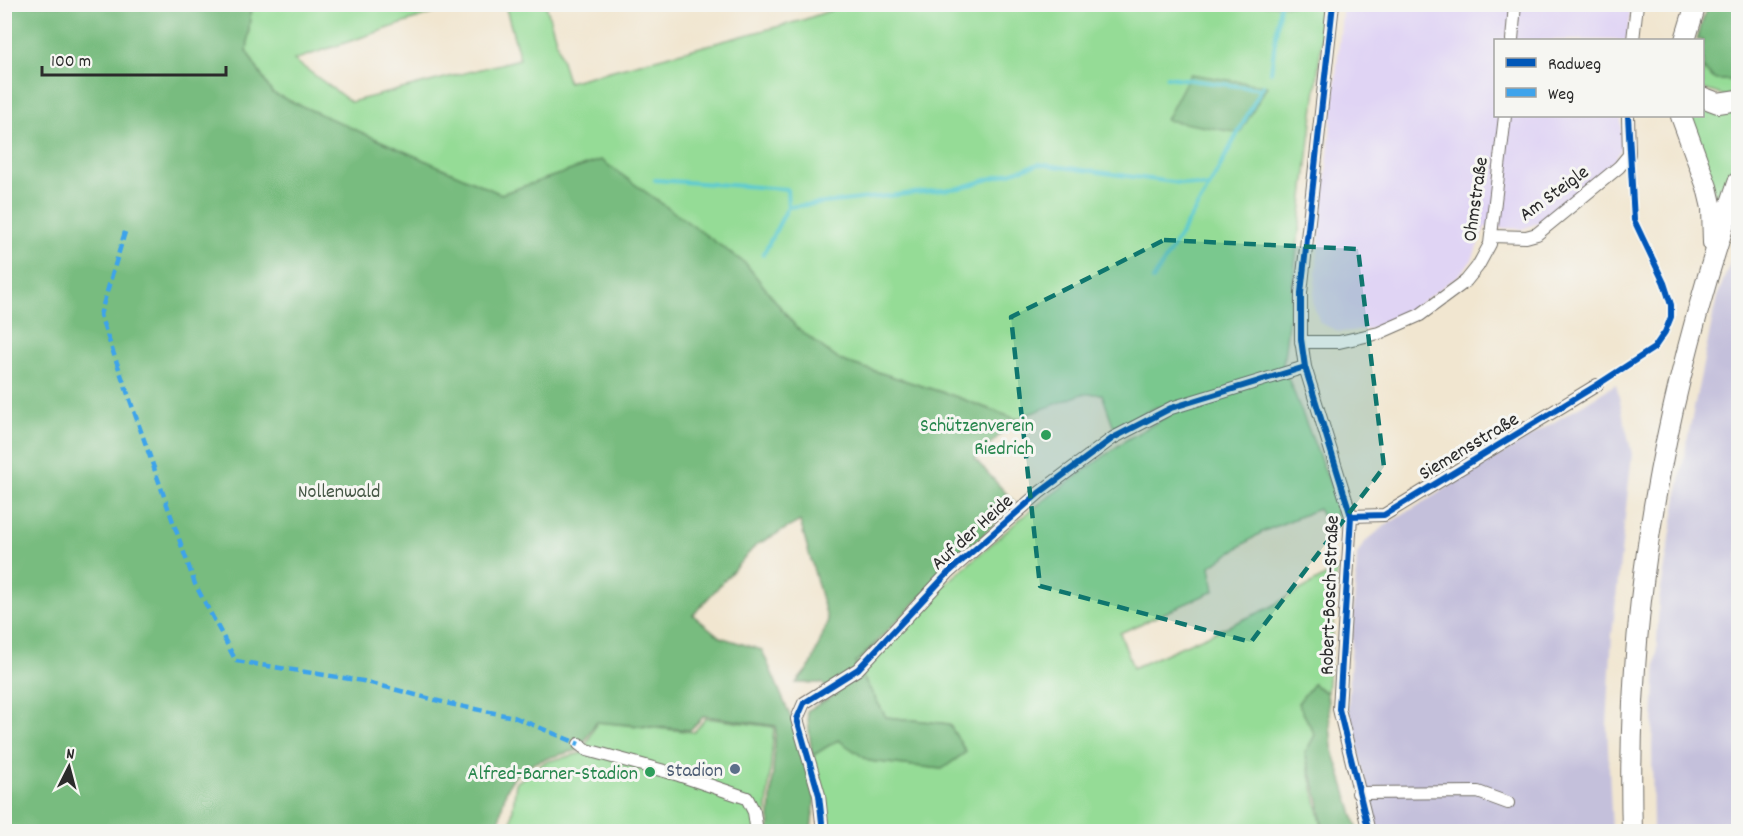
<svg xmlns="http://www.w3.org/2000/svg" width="1743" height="836" viewBox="0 0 1743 836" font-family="Dekko,sans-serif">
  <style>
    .built { fill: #e0d4f4 }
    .industrial { fill: #c4c0db }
    .green { fill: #95dc96; stroke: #608460; stroke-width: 1.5 }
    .forest { fill: #78bc7f; stroke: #527455; stroke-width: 1.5 }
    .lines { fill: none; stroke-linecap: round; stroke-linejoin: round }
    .stream { stroke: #5dcad1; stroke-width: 4 }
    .minor-casing { stroke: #706c65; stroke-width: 14 }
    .trunk-casing { stroke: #706c65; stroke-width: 22 }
    .minor { stroke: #fff; stroke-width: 12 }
    .trunk { stroke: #fff; stroke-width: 20 }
    .quiet { stroke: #3ea3eb; stroke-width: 4.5; stroke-dasharray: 9 4.5; stroke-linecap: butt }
    .cycleway-casing { stroke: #f6f6f2; stroke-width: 10 }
    .cycleway { stroke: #0057b8; stroke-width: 6 }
    .marked { fill: #0f766e; fill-opacity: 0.2; stroke: #0f766e; stroke-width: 4.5; stroke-dasharray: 12 8; stroke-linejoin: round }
    .leisure-dot { fill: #2e9e5b; stroke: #f6f6f2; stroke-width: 2 }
    .service-dot { fill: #5c6f8a; stroke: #f6f6f2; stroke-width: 2 }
    .labels { text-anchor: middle; stroke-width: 6; stroke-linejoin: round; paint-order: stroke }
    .street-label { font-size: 20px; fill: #2b2b2b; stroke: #f6f6f2 }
    .leisure-label { font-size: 20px; fill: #27864d; stroke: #f6f6f2; text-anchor: end }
    .park-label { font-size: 20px; fill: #465746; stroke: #f6f6f2 }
    .service-label { font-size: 20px; fill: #4e5e75; stroke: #f6f6f2; text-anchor: end }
  </style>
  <rect width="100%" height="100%" fill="#f6f6f2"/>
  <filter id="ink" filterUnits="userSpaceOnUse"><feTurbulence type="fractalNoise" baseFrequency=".0167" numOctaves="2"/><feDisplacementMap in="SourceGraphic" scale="12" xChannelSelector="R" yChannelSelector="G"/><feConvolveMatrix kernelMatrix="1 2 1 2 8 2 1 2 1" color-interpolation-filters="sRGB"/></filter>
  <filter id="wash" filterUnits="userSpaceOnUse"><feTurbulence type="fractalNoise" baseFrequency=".008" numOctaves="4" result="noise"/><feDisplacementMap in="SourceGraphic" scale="24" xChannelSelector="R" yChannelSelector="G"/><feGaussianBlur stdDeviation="1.35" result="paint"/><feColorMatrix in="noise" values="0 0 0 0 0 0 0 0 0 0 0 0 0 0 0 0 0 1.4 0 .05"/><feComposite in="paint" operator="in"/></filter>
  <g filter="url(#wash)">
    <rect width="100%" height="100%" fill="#f1e6d0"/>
    <!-- built -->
    <path class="built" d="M1343 5H1631L1627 40H1496V116H1621V148L1615 160 1538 223 1522 229 1485 227 1472 260 1458 276 1409 311 1370 329 1340 332 1320 323 1313 304Z"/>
    <!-- industrial -->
    <path class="industrial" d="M1738 243V831H1653L1652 745 1659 601 1686 446 1717 297Z
      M1616 384 1632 454 1612 635 1607 726 1612 831H1378L1348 709 1357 555 1364 543 1383 527Z"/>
    <!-- green -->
    <path class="green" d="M251 5H458L294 60 351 102 520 59 505 5H546L568 82 803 20 846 5H1326L1283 365 1337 501 1336 529 1326 523 1318 509 1262 532 1210 566 1214 591 1120 633 1133 668 1267 609 1337 569 1327 693 1313 684 1298 703 1315 735 1305 753 1323 831H827L812 756 838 739 869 761 942 769 966 752 949 724 886 717 855 663 1027 513 1126 440 1168 416 1157 407 1114 428 1102 394H1082L1016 419 954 396 839 360 796 327 746 264 601 160 501 194 272 93 247 52Z
      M1702 69 1716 80H1738V93L1725 96 1703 89Z
      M1703 103 1738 106V156L1720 208 1687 116H1702Z
      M706 718 774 727 765 831 510 832 516 783 545 762 582 753 597 722 694 732Z"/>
    <!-- forest -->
    <path class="forest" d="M5 5H251L247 52 272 93 501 194 601 160 746 264 796 327 839 360 954 396 1016 419 975 459 1015 503 855 663 886 717 949 724 966 752 942 769 869 761 838 740 812 756 807 711 833 696 822 683H796L811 665 828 621 800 521 756 545 693 615 720 637 762 650 798 734 815 797 811 830 809 831H769L776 726 704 716 690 730 596 722 579 750C557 755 520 762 509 785 502 798 500 817 498 831L5 832Z
      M1707 5H1738V80H1716L1703 69 1702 40H1697Z
      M1190 74 1267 86 1240 133 1166 120Z
      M1313 684 1327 693 1332 747 1358 831H1323L1319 801 1305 753 1315 735 1298 703Z"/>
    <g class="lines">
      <!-- stream -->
      <path class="stream" d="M1271 72 1280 4
        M1167 77 1261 89
        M655 180 787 189 788 207
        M763 255 788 207 960 188 1039 164 1209 187 1263 86
        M1153 280 1209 187"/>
    </g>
  </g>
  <g filter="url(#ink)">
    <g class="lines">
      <!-- minor casing -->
      <g class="minor-casing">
        <path id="minor" d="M1333 4 1301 293V339L1305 367 1351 516 1339 709 1369 832
          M1512 40 1515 4
          M1633 40 1637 4
          M1491 236 1526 237 1537 234 1619 167 1629 155 1628 116
          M1301 342H1339L1379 333 1420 315 1466 281 1478 266 1490 244 1505 116
          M1351 516 1384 515 1597 385
          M579 744 587 750 679 775 747 798 754 812 757 832
          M1358 793 1478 792 1508 803
          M823 832 819 795 797 719 804 703 858 669 949 572 1039 493 1113 438 1171 408 1305 367"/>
      </g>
      <!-- trunk casing -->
      <g class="trunk-casing">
        <path id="trunk" d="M1685 40 1696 4
          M1702 97 1718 103 1738 100
          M1681 116 1707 187 1712 208 1713 243
          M1632 832C1625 602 1664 399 1738 182"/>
      </g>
      <!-- minor -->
      <use href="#minor" class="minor"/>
      <!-- trunk -->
      <use href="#trunk" class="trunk"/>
      <!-- quiet -->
      <path class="quiet" d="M125 232 100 315 195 584 236 661 363 681 450 704 514 717 579 744"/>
      <!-- cycleway casing -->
      <g class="cycleway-casing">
        <path id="cycleway" d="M1333 4 1301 293V339L1305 367 1351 516 1339 709 1369 832
          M1351 516 1384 515 1597 385 1654 348 1665 332 1671 317V305L1664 283 1634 220 1628 116
          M823 832 819 795 797 719 804 703 858 669 949 572 1039 493 1113 438 1171 408 1305 367"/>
      </g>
      <!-- cycleway -->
      <use href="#cycleway" class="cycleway"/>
    </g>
  </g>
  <!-- marked area -->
  <path class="marked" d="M1164 240 1358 249 1384 467 1251 642 1040 586 1011 317Z"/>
  <!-- markers -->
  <g class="leisure-dot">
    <circle cx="1046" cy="435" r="6"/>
    <circle cx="650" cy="772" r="6"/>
  </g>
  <circle class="service-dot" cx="735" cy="769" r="6"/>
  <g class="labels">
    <!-- street labels -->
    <g class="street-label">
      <text transform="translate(1553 192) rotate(-36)" y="7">Am Steigle</text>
      <text transform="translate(1474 199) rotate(-82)" y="7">Ohmstraße</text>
      <text transform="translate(1468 445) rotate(-31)" y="7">Siemensstraße</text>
      <text transform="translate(971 531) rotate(-42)" y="7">Auf der Heide</text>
      <text transform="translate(1328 595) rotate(-88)" y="7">Robert-Bosch-Straße</text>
    </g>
    <!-- leisure labels -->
    <g class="leisure-label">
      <text x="1034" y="431">Schützenverein<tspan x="1034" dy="23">Riedrich</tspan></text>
      <text x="638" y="779">Alfred-Barner-Stadion</text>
    </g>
    <!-- park labels -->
    <g class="park-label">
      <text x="339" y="497">Nollenwald</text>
    </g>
    <!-- service labels -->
    <g class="service-label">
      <text x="723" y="776">Stadion</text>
    </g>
  </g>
  <!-- margin -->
  <rect width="1743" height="836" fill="none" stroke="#f6f6f2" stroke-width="24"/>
  <!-- legend -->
  <rect x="1494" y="39" width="210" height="78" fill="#f6f6f2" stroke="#a5a5a2" stroke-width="1.5"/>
  <rect x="1506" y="58" width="30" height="9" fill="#0057b8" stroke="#a5a5a2" stroke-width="1.5"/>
  <text x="1548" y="69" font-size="18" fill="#2b2b2b">Radweg</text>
  <rect x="1506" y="88" width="30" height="9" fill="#3ea3eb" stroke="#a5a5a2" stroke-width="1.5"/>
  <text x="1548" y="99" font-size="18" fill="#2b2b2b">Weg</text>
  <!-- north arrow -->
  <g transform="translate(69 767) rotate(6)" stroke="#f6f6f2" stroke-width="4.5" paint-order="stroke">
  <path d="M0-4.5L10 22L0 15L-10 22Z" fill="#2b2b2b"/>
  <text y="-9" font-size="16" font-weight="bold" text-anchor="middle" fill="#2b2b2b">N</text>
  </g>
  <!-- scale -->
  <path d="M42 66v9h184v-9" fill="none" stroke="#2b2b2b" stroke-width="3"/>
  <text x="51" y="66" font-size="18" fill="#2b2b2b" stroke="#f6f6f2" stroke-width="4.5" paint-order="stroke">100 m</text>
</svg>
